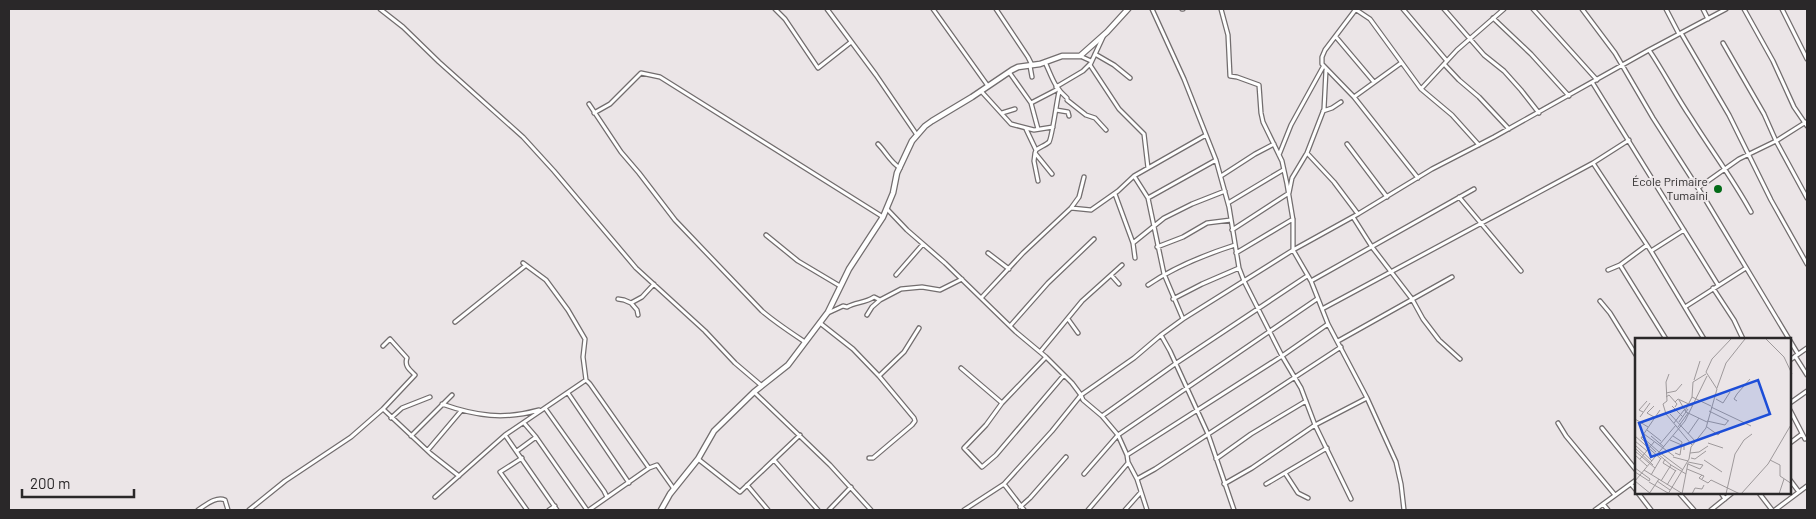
<svg xmlns="http://www.w3.org/2000/svg" width="1816" height="519" viewBox="0 0 1816 519" font-family="Barlow,sans-serif">
  <style>
    .lines { fill: none; stroke-linecap: round; stroke-linejoin: round }
    .street-casing { stroke: #726d6e; stroke-width: 5.5 }
    .secondary-casing { stroke: #726d6e; stroke-width: 7 }
    .street { stroke: #fff; stroke-width: 3 }
    .secondary { stroke: #fff; stroke-width: 4.5 }
    .poi-dot { fill: #036b18; stroke: #ebe5e7; stroke-width: 2 }
    .labels { text-anchor: middle; stroke-width: 4; stroke-linejoin: round; paint-order: stroke }
    .poi-label { font-size: 12px; fill: #2a2829; stroke: #ebe5e7; text-anchor: end }
    .inset-road { fill: none; stroke: #9e999b; stroke-width: 1 }
    .view { fill: #1d4ed8; fill-opacity: 0.15; stroke: #1d4ed8; stroke-width: 2.5 }
    .inset-edge { fill: none; stroke: #2a2829; stroke-width: 2.5 }
  </style>
  <rect width="100%" height="100%" fill="#ebe5e7"/>
  <g class="lines">
    <!-- street casing -->
    <g class="street-casing">
      <path id="street" d="M380 9 403 27 439 62 523 137 554 171 636 268 705 331 735 363 762 386
        M775 9 785 19 818 68 851 42
        M827 9 876 75 917 135
        M933 9 988 86
        M996 9 1028 57 1032 65
        M1152 9 1184 79 1216 160 1229 207 1239 268 1244 281 1282 356 1301 388 1315 425 1351 499
        M1182 9H1183
        M1221 9 1228 35 1230 76 1237 77 1259 85 1261 113 1263 122 1282 161 1287 184 1293 220V250L1311 281 1328 324 1367 398 1396 462 1401 484 1404 510
        M1355 9 1370 19 1421 89 1452 115 1479 145
        M1356 9 1325 50 1322 57V64L1354 97 1418 178
        M1403 9 1447 61
        M1444 9 1484 55 1504 71 1521 90 1539 113
        M1533 9 1597 80
        M1582 9 1615 53 1653 118 1705 199 1798 354
        M1666 9 1679 34
        M1703 9 1708 19
        M1744 9 1773 61 1794 107 1807 126
        M1782 9 1807 59
        M1493 18 1531 54 1569 96
        M1681 33 1729 115 1771 200 1807 264
        M1103 37 1090 65 1119 109 1144 134 1148 168
        M1336 37 1374 82
        M1723 43 1764 114 1776 141 1807 198
        M1649 50C1664 72 1676 96 1691 118 1711 150 1733 179 1751 212
        M1095 54 1114 65 1130 78
        M1080 56 1091 61
        M1045 62C1052 77 1054 87 1067 98V100L1086 115 1095 118 1106 130
        M1444 64 1459 80 1479 97 1509 129
        M1030 66 1032 77
        M1009 72 1031 103 1038 129
        M1592 82 1718 285
        M1056 87 1083 71 1090 64
        M1421 89 1457 50 1504 9
        M981 91 1011 124 1034 130 1053 127
        M1354 97 1401 63
        M1031 103 1058 89
        M589 104 621 152 639 173 675 220 762 311C776 323 790 332 805 342
        M1056 110 1068 112 1069 116
        M1323 111 1332 108 1341 102
        M594 113 610 104 641 73 660 77 883 217
        M1002 113 1015 109
        M1026 129 1036 150 1035 153 1052 174
        M878 144C886 152 890 162 900 168
        M1347 144 1387 197
        M1036 150C1040 147 1046 145 1049 142 1052 138 1057 99 1059 92
        M1035 153 1034 161 1038 181
        M1307 153 1334 182 1358 214
        M1279 155 1291 125 1323 67
        M1593 163 1651 251 1704 339
        M1134 176 1148 198 1164 274 1183 319
        M1221 176 1255 154 1274 144
        M1698 188 1739 159 1776 141 1806 122
        M1115 194 1133 243 1135 258
        M1459 197 1521 271
        M1148 198 1216 160
        M1228 203 1283 170
        M1071 208 1091 210 1118 191 1134 176 1206 135
        M887 209 907 230 945 263 1016 332 1046 357 1072 383 1081 395 1083 400 1102 416 1118 435 1127 455 1128 462 1137 479 1147 510
        M1353 217 1372 247 1412 299 1423 319 1439 340 1460 359
        M1232 230 1289 193 1292 178 1307 153 1324 109 1326 70
        M766 235 798 261 840 286
        M1133 243 1164 218 1192 204 1225 191
        M1157 247 1183 237 1207 223 1231 220
        M1651 251 1684 230
        M988 253 1009 269
        M1236 253 1293 219
        M523 263 546 280 568 310 585 339 583 357 586 380
        M1620 265 1666 339
        M1608 270 1620 265 1647 245
        M896 275 923 244
        M1111 275 1119 284
        M1311 281 1474 189
        M1148 285C1174 267 1204 255 1235 245
        M1713 288 1734 320 1743 339
        M982 297 1023 253 1071 208 1079 197 1084 177
        M618 299 624 300 631 303 642 297 654 284
        M1173 299 1202 284 1239 268
        M1600 301 1610 313 1636 355
        M631 303 637 310 638 315
        M1685 307 1746 268
        M1322 309 1593 163 1629 140
        M828 312H830L843 306 847 307C856 302 865 303 874 297L880 300 901 289 922 287 940 290 962 279
        M867 315 872 307 880 300
        M1068 319 1078 333
        M455 322 525 266
        M820 323 853 349 879 376 914 418 915 421 912 425 873 458H869
        M1010 326 1048 283 1094 239
        M1161 335 1170 351 1208 434 1234 510
        M1338 341 1452 277
        M1040 352 1082 301 1122 265
        M1795 356 1807 375
        M1790 360 1807 348
        M961 368 1002 403 1046 357
        M879 376 904 352 919 328
        M754 392 830 465 871 510
        M568 393 629 483
        M1002 403 986 425 964 448 982 467 996 455 1064 375
        M1790 403 1807 391
        M442 404C476 416 504 420 539 410
        M545 408 604 491 607 497
        M383 409 431 454 459 476
        M1790 410 1805 439
        M1102 416 1175 364 1307 276
        M391 418 402 408 430 397
        M524 423 536 437 587 510
        M1558 423 1566 436 1615 495
        M1602 428 1636 470
        M505 435 557 510
        M411 436 452 395
        M1790 443 1802 434
        M428 450 461 411
        M517 451 536 437
        M1127 455 1282 356 1328 324
        M522 458 500 472 527 510
        M698 459 740 492 800 435
        M1216 459 1251 434 1306 401
        M774 460 818 510
        M1285 473 1298 493 1308 498
        M1084 474 1118 435 1317 299
        M1137 479 1155 469 1341 347
        M1790 480 1799 492
        M1004 484 1024 510
        M1224 484 1252 468 1315 425 1367 398
        M1266 484 1327 448
        M1631 484 1636 490
        M747 485 768 510
        M1638 493 1651 510
        M1679 493 1694 510
        M1721 493 1725 499
        M1759 493 1772 510
        M435 497 505 435 586 380 590 384 649 468
        M1603 504 1608 510
        M1020 507 1030 498 1066 457
        M198 510C206 505 216 496 225 500L228 510
        M249 510 285 481 351 437 383 409 415 375C410 370 404 366 407 358L390 339 383 346
        M549 510 555 506
        M589 510 649 468 657 465 674 489
        M829 510 851 487
        M964 510 1004 484 1052 431 1081 395 1134 358 1161 335 1183 319 1293 250 1358 214 1432 169 1494 137 1649 50 1726 9
        M1088 510 1128 463
        M1125 510 1141 492
        M1595 510 1636 480
        M1711 510 1732 493
        M1775 510 1807 486"/>
    </g>
    <!-- secondary casing -->
    <g class="secondary-casing">
      <path id="secondary" d="M661 510 670 494 698 459 714 431 754 392 788 365 828 312 849 269 883 217 893 193 897 173 912 141 925 126 932 121 972 97 1012 70 1018 67 1040 64 1062 56H1080L1107 32 1128 9"/>
    </g>
    <!-- street -->
    <use href="#street" class="street"/>
    <!-- secondary -->
    <use href="#secondary" class="secondary"/>
  </g>
  <!-- markers -->
  <circle class="poi-dot" cx="1718" cy="189" r="5"/>
  <g class="labels">
    <!-- poi labels -->
    <g class="poi-label">
      <text x="1708" y="186">École Primaire<tspan x="1708" dy="14">Tumaini</tspan></text>
    </g>
  </g>
  <!-- overview -->
  <g transform="translate(1635 338)">
    <rect width="156" height="156" fill="#ebe5e7"/>
    <path class="inset-road" d="M131 1 149 19 157 36M34 36 31 44 32 63 28 66 31 76 57 107M71 36 58 44 57 59 76 68M59 42 65 23M82 50 91 25 110 1M31 55 41 53 47 46M31 59 34 57 42 66 40 69M81 61 88 65 95 54M44 62 51 74 72 84M102 63 99 61 102 56 115 41M40 64 43 61 58 68M19 68 12 75 19 79M37 68 48 79M76 69 116 88M50 73 57 59M74 73 94 83M8 74 4 72 12 63M35 76 61 104M5 79 15 65M0 81 13 89M72 83 90 87 93 83M44 84 53 71M39 85 49 72M43 89 53 75M72 89 83 97 85 95M12 92 26 103M9 96 39 118M53 96 64 80M0 98 26 121M16 98 29 109M38 98 47 104 45 117 40 115M7 99 24 114M35 102 49 108V112M0 103 12 113M73 105 88 110M25 106 41 87M0 107 17 123M0 110 18 127M0 113 20 130M21 114 6 100 25 72M24 114 48 132M55 115 64 114 73 108M23 116 36 127 26 143M0 117 12 128M38 119 53 123M56 120 60 121 71 113M5 121 19 104M30 121 28 125 41 133M69 122 87 134M135 122 145 127V138L157 146M53 126 65 131 68 127 53 124M36 127 51 136M0 130 15 141 14 143M52 131 69 138 67 141M9 132 48 156M0 134 14 143M16 137 26 120M67 137 64 140 73 145 76 142 105 156M0 143 50 83 72 38M0 143 16 156M22 143 35 152M14 144 33 155M32 147 41 132M14 156 24 141M33 156 54 121 56 109 71 90 82 51 71 34 77 21 96 1M47 156 53 125M57 156 60 150 67 151 69 147M91 156 100 116 109 102 117 96M106 156 133 126 157 85M144 156 149 141"/>
    <path class="view" d="M123 42 135 76 16 119 4 85Z"/>
    <rect width="156" height="156" class="inset-edge"/>
  </g>
  <!-- border -->
  <rect width="1816" height="519" fill="none" stroke="#2a2829" stroke-width="20"/>
  <!-- scale -->
  <path d="M22 489v8h112v-8" fill="none" stroke="#2a2829" stroke-width="2.5"/>
  <text x="30" y="489" font-size="15" fill="#2a2829" stroke="#ebe5e7" stroke-width="4" paint-order="stroke">200 m</text>
</svg>
